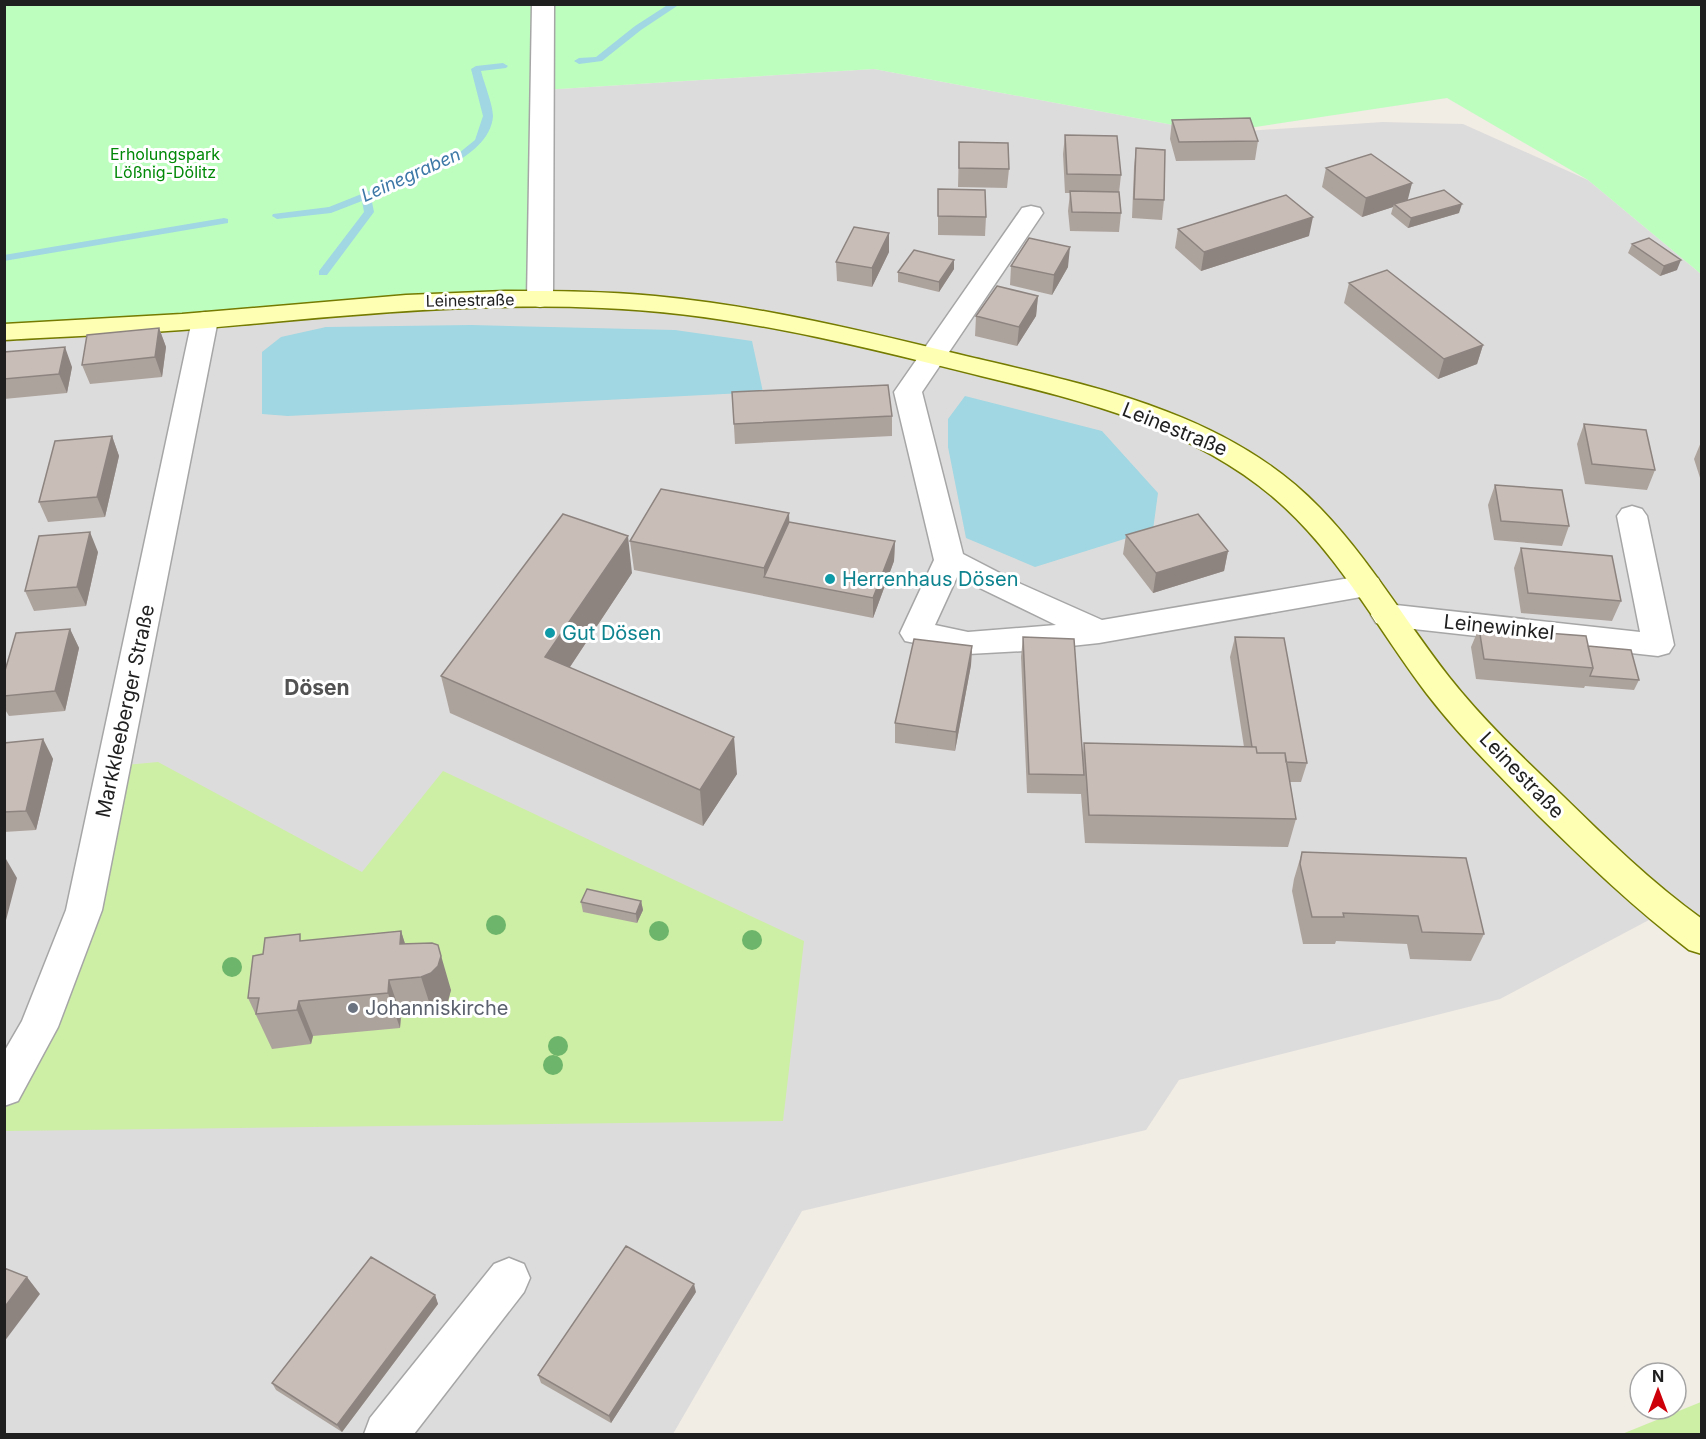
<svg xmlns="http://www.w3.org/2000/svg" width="1706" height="1439" viewBox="0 0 1706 1439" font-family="Inter,sans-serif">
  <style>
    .residential { fill: #dddcdc }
    .grass { fill: #cdefa5 }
    .park { fill: #bdfebf }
    .water { fill: #a0d7e2 }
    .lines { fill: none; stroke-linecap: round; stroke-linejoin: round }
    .stream { fill: #a0d7e2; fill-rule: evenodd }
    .minor-casing { stroke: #a6a6a6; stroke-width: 3 }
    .secondary-casing { stroke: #747b00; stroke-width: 3 }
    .minor { fill: #fff; fill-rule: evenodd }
    .secondary { fill: #ffffb3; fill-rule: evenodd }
    .tree { fill: #6db56a }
    .wall { fill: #ada39d }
    .shaded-wall { fill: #8d8480 }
    .building { fill: #c9bdb7; stroke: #8d8480; stroke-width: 1.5 }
    .culture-dot { fill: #0f9aa8; stroke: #fff; stroke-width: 2 }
    .worship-dot { fill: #6b7280; stroke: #fff; stroke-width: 2 }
    .labels { text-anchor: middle; stroke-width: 6; stroke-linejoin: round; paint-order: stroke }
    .far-park-label { font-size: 16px; fill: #018806; stroke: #fff }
    .far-street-label { font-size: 16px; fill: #1f1f1f; stroke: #fff }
    .far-water-label { font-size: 18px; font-style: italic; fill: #3d78a7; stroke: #fff }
    .street-label { font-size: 20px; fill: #1f1f1f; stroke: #fff }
    .culture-label { font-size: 20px; fill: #0d838f; stroke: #fff; text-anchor: start }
    .worship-label { font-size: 20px; fill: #5b616d; stroke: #fff; text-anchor: start }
    .neighbourhood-label { font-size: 21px; font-weight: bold; fill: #525252; stroke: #fff }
  </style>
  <rect width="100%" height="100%" fill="#f1ece4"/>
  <!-- residential -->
  <path class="residential" d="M874 69 1216 133 1383 122 1463 124 1588 180 1701 274V939L1664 912 1500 999 1179 1080 1146 1130 802 1211 673 1434H5V332L543 90Z"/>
  <!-- grass -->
  <path class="grass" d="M158 762 362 872 443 771 804 941 783 1121 5 1131 4 1089 39 1027 114 766Z
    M1701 1402V1434H1622Z"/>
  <!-- park -->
  <path class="park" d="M5 5H1701V274L1588 180 1447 98 1216 133 874 69 543 90 540 299 5 332Z"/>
  <!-- water -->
  <path class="water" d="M471 325 675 330 752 341 763 392 288 416 262 414V352L281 337 326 327Z
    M965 396 1102 431 1158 493 1153 530 1035 567 966 538 948 447V419Z"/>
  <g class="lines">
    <!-- stream -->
    <path class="stream" d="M669 4H680L641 30 602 61 579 64 574 61 579 58 596 57 635 26Z
      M503 63 508 66 506 68 481 71C484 83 493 105 493 116 490 162 406 183 371 197L374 212 327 275H319V271L364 212 362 201 331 213 277 219 272 216 273 214 329 207 454 157 475 140 483 116 471 69 476 66Z
      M224 218 228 219V223L4 261V255Z"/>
    <!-- minor casing -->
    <g class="minor-casing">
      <path id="minor" d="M532 4H554L553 299 549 305 540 307 531 305 527 299Z
        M1031 206 1040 208 1043 213 922 392 963 554 1021 584 1102 620 1367 575 1378 578 1382 586 1378 594 1099 643 1024 651 968 654 905 641 900 633 934 560 894 392 1022 208ZM957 577 1056 625 968 632 935 625Z
        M205 312 214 314 218 320 102 910 58 1027 18 1101 4 1106V1052L22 1021 66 910 192 320 196 314Z
        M1632 506 1642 509 1647 516 1674 645 1669 653 1658 656 1387 626 1376 623 1371 615 1376 607 1387 604 1640 632 1617 516 1622 509Z
        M509 1258 524 1264 530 1278 524 1292 414 1434H364L370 1418 494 1264Z"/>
    </g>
    <!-- secondary casing -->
    <g class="secondary-casing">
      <path id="secondary" d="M505 291C555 291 605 291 655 296 762 306 866 332 970 357 1093 386 1228 413 1319 507 1369 558 1405 621 1449 677 1483 720 1523 758 1563 796 1607 839 1651 882 1702 919V954L1689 950C1635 909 1586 862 1538 815 1500 776 1460 737 1427 694 1377 628 1337 551 1273 497 1190 427 1084 401 981 376 857 345 731 313 602 308 470 302 338 316 207 328 140 334 72 336 4 340V324L182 314 406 295Z"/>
    </g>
    <!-- minor -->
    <use href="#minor" class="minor"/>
    <!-- secondary -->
    <use href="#secondary" class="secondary"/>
  </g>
  <!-- trees -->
  <g class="tree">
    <circle cx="496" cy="925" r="10"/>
    <circle cx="659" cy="931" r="10"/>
    <circle cx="752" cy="940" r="10"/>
    <circle cx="232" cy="967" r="10"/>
    <circle cx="558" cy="1046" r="10"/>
    <circle cx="553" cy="1065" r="10"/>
  </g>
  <!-- wall -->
  <path class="wall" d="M1172 120 1258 141 1255 160 1176 161 1170 139Z
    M1065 135 1121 175 1119 193 1121 213 1119 232 1070 231 1068 211 1070 193H1065L1063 154Z
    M959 142 1009 169 1007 188 958 187Z
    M1136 148 1164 200 1162 220 1132 218 1134 167Z
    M1326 168 1412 183 1407 200 1459 213 1408 228 1391 214 1393 207 1362 217 1322 187Z
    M938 189 986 217 985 236 938 235Z
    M1178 229 1309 236 1201 271 1175 248Z
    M1632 244 1677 270 1660 276 1628 253Z
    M889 252 872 287 837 281 836 262Z
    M954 260V269L939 292 898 282V272Z
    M1011 266 1068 267 1052 295 1010 285Z
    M1349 283 1483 345 1477 364 1438 379 1344 303Z
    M1038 296 1036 316 1017 346 975 336 976 316Z
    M159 328 166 347 162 377 90 384 82 365Z
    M4 352 72 367 67 393 4 399Z
    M732 392 892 416V436L735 444Z
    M1584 424 1655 470 1647 490 1585 484 1577 444Z
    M112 436 119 456 105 517 48 522 39 502Z
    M1701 442V481L1694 459Z
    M1495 485 1569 526 1562 546 1494 540 1488 505Z
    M789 522 895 541 894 561 873 618 634 570 630 541Z
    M1126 535 1228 551 1224 571 1153 593 1123 554Z
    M1521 548 1621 601 1612 621 1521 613 1514 568Z
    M98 552 86 606 34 611 25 591Z
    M632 573 570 667 737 774 703 826 450 713 441 676Z
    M1479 628 1588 646 1639 680 1634 690 1585 686 1584 688 1476 679 1471 647Z
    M70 629 79 648 65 711 9 716 4 708V674Z
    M1023 637 1083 753 1084 743 1244 747 1230 657 1235 637 1307 763 1301 782H1290L1296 819 1288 847 1085 843 1081 794 1027 793 1021 657Z
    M972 646 971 665 955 751 895 743V723Z
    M43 739 53 759 36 830 4 832V743Z
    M1302 852 1484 934 1471 961 1410 959 1407 944 1336 941 1335 944H1303L1292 891 1294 879Z
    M641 901 643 910 637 923 583 912 581 902Z
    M401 931 405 944 451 990 448 1001 441 1007 432 1011 401 1015 400 1028 313 1036 311 1044 272 1049 248 998 263 954 303 941Z
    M696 1292 611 1423 541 1383 538 1375Z
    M435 1295 438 1304 342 1432 276 1390 272 1383Z"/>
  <!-- shaded-wall -->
  <path class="shaded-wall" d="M1412 183 1407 203 1394 204 1393 207 1362 217 1366 198Z
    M1462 204 1459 213 1408 228 1411 218Z
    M1313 217 1309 236 1201 271 1204 252Z
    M889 233V252L872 287V268Z
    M1070 247 1068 267 1052 295 1054 275Z
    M954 260V269L939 292V282Z
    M1681 260 1677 270 1660 276 1664 266Z
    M1038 296 1036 316 1017 346 1019 327Z
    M159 328 166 347 162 377 155 357Z
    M1483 345 1477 364 1438 379 1444 359Z
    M65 347 72 367 67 393 59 374Z
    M112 436 119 456 105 517 97 497Z
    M789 513 790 541 764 577V568Z
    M90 532 98 552 86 606 77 587Z
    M628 536 632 573 552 694 545 657Z
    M895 541 894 561 873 618V598Z
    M1228 551 1224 571 1153 593 1156 573Z
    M70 629 79 648 65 711 55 691Z
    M972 646 971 665 955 751 956 732Z
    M734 737 737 774 703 826 700 790Z
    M43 739 53 759 36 830 26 811Z
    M6 859 17 878 4 928V865Z
    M641 901 643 910 637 923 636 914Z
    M401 931 412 966V979L400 944Z
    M438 945 451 990 448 1001 441 1007 432 1011 421 977Z
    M389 980 401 1015 400 1028 388 993Z
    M299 1001 313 1036 311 1044 297 1010Z
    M27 1277 40 1294 4 1342V1308Z
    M694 1284 696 1292 611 1423 609 1416Z
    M435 1295 438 1304 342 1432 337 1425Z"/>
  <!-- building -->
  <path class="building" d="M1250 118 1258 141 1179 142 1172 120Z
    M1065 135 1117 136 1121 175 1067 174Z
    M959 142 1008 143 1009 169 959 168Z
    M1136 148 1165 150 1164 200 1134 199Z
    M1371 154 1412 183 1366 198 1326 168Z
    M938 189 985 190 986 217 938 216Z
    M1444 190 1462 204 1411 218 1394 204Z
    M1070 191 1119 192 1121 213 1072 212Z
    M1286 195 1313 217 1204 252 1178 229Z
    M854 227 889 233 872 268 836 262Z
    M1029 238 1070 247 1054 275 1011 266Z
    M1649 238 1681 260 1664 266 1632 244Z
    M914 250 954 260 939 282 898 272Z
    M1387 270 1483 345 1444 359 1349 283Z
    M997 286 1038 296 1019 327 976 316Z
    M159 328 155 357 82 365 87 335Z
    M65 347 59 374 4 379V352Z
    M888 385 892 416 734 424 732 392Z
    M1584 424 1646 430 1655 470 1592 464Z
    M112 436 97 497 39 502 55 441Z
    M1495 485 1562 490 1569 526 1501 521Z
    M661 489 789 513 764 568 630 541Z
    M563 514 628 536 545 657 734 737 700 790 441 676Z
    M1198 514 1228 551 1156 573 1126 535Z
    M789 522 895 541 873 598 764 577Z
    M90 532 77 587 25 591 39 536Z
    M1521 548 1612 556 1621 601 1528 593Z
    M1479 628 1586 636 1593 668 1484 659Z
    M70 629 55 691 4 696V674L16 633Z
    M1023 637 1074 639 1084 775 1029 774Z
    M1235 637 1284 638 1307 763 1286 762 1285 753H1257L1256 747H1252Z
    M914 639 972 646 956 732 895 723Z
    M1588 646 1631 650 1639 680 1590 676 1593 668Z
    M43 739 26 811 4 812V743Z
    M1084 743 1256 747 1257 753H1285L1296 819 1089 815Z
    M1302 852 1466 858 1484 934 1422 932 1418 916 1343 913 1344 917H1312L1300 864Z
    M587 889 641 901 636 914 581 902Z
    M401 931 400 944 432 943 438 945 441 956 438 966 431 973 421 977 389 980 388 993 299 1001 297 1010 256 1014 259 998H248L253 956 263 954 265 938 300 934V941Z
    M626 1246 694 1284 609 1416 538 1375Z
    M371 1257 435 1295 337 1425 272 1383Z
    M4 1268 27 1277 4 1308Z"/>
  <!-- markers -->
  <g class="culture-dot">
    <circle cx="830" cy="579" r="6"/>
    <circle cx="550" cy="633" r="6"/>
  </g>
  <circle class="worship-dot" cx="353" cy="1008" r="6"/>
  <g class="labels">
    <!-- far-park labels -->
    <g class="far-park-label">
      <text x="165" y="160">Erholungspark<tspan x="165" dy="18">Lößnig-Dölitz</tspan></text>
    </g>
    <!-- far-street labels -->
    <g class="far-street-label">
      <text transform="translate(470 300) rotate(-1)" y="6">Leinestraße</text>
    </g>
    <!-- far-water labels -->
    <g class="far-water-label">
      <text transform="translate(411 175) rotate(-24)" y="6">Leinegraben</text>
    </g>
    <!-- street labels -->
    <g class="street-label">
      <text transform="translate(1175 429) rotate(22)" y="7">Leinestraße</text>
      <text transform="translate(1499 627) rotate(6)" y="7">Leinewinkel</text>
      <text transform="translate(125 711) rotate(-78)" y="7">Markkleeberger Straße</text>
      <text transform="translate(1522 775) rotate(46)" y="7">Leinestraße</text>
    </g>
    <!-- culture labels -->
    <g class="culture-label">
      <text x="842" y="586">Herrenhaus Dösen</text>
      <text x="562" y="640">Gut Dösen</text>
    </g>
    <!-- worship labels -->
    <g class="worship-label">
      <text x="365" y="1015">Johanniskirche</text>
    </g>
    <!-- neighbourhood labels -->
    <g class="neighbourhood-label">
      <text x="317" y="695">Dösen</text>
    </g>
  </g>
  <!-- border -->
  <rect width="1706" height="1439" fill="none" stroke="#1f1f1f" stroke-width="12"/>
  <!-- north arrow -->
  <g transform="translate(1658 1391)"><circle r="28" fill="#ffffff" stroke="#a5a5a5" stroke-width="1.5"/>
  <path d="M0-4.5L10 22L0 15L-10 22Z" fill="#cd000a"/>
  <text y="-9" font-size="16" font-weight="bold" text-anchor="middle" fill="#1f1f1f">N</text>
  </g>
</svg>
